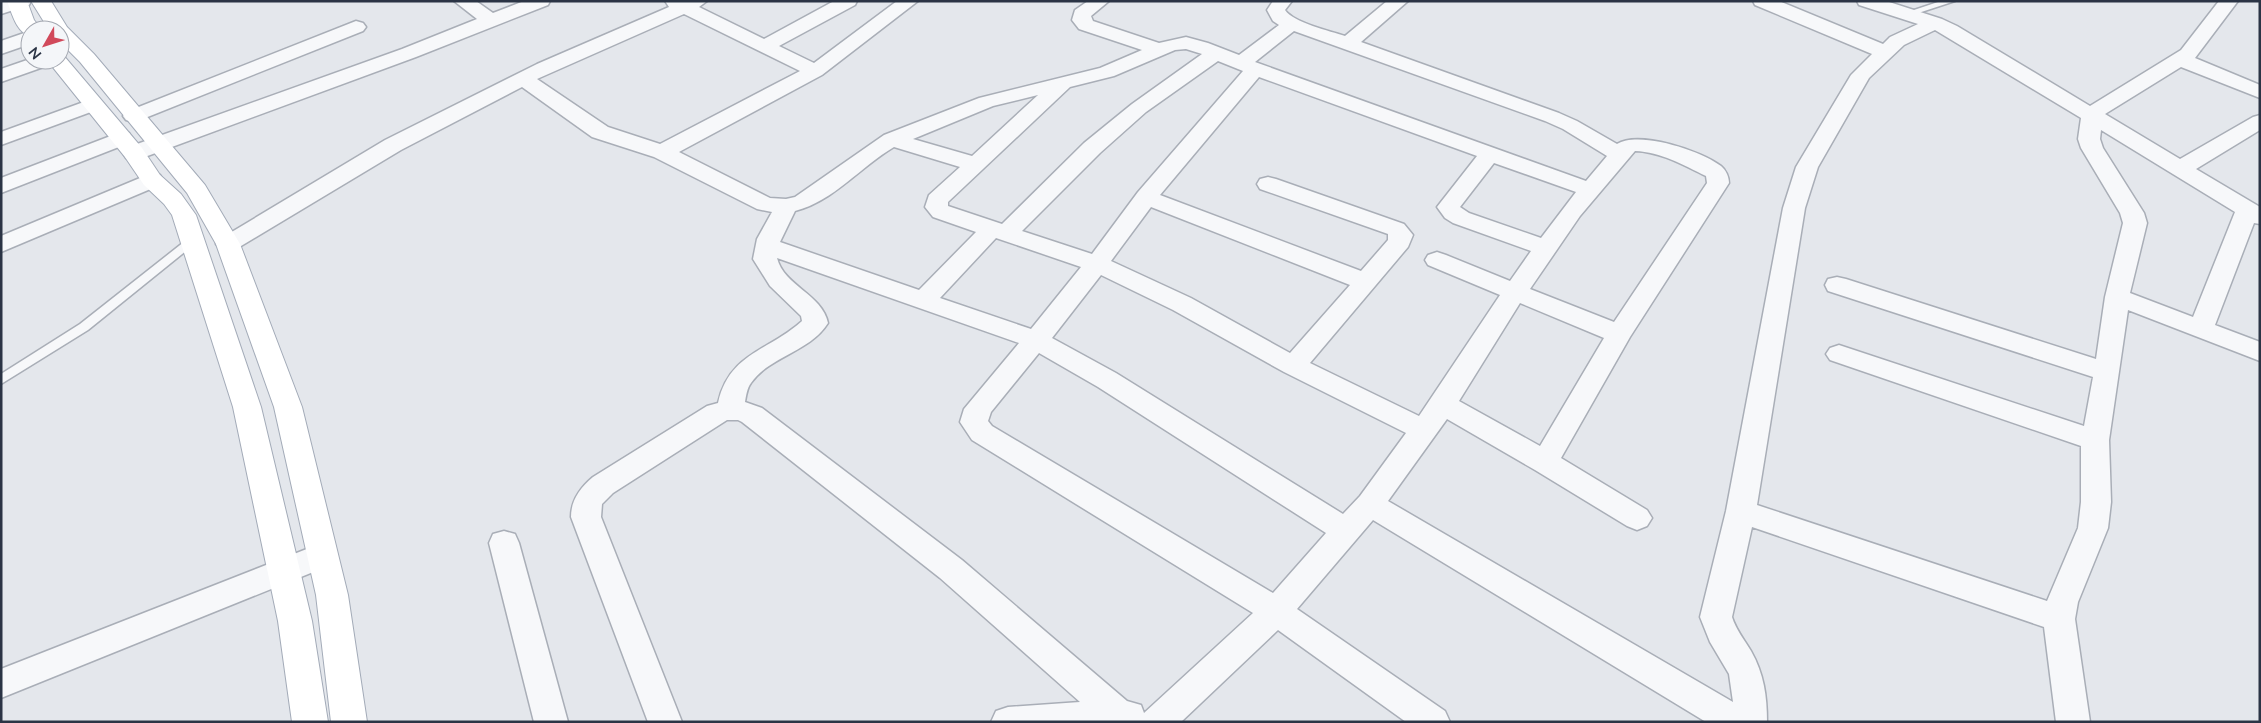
<svg xmlns="http://www.w3.org/2000/svg" width="2261" height="723" viewBox="0 0 2261 723" font-family="Lato,sans-serif">
  <style>
    .lines { fill: none; stroke-linecap: round; stroke-linejoin: round }
    .service-casing { stroke: #a9aeb7; stroke-width: 3 }
    .minor-casing { stroke: #a9aeb7; stroke-width: 3 }
    .primary-casing { stroke: #a3abb8; stroke-width: 2 }
    .service { fill: #f7f8fa; fill-rule: evenodd }
    .minor { fill: #f7f8fa; fill-rule: evenodd }
    .primary { fill: #fff; fill-rule: evenodd }
  </style>
  <rect width="100%" height="100%" fill="#e4e7ec"/>
  <g class="lines">
    <!-- service casing -->
    <g class="service-casing">
      <path id="service" d="M1941 1H1955L1906 17 1902 14Z
        M193 236 197 238 199 240 197 242 88 330 1 384V374L80 324 189 238Z"/>
    </g>
    <!-- minor casing -->
    <g class="minor-casing">
      <path id="minor" d="M31 1 29 5 1 14V2Z
        M454 1H476L493 13 524 1H550L548 5 416 57 142 158 134 160 126 158 123 153 126 148 402 49 477 19Z
        M707 1 699 7 764 39 834 1H857L855 5 779 46 814 63 897 1H918L822 75 679 152 770 198 786 199 795 197 884 135 979 98 1100 68 1142 50 1079 29 1072 20 1075 10 1088 1H1109L1091 16 1093 21 1159 43 1186 37 1208 43 1239 55 1279 25 1273 21 1267 10 1273 1H1292L1285 10C1294 23 1330 31 1345 36L1387 1H1408L1361 42 1559 113 1577 121 1617 144C1639 130 1702 151 1721 166 1726 170 1729 177 1729 183L1630 337 1561 458 1647 510 1652 518 1647 526 1637 530 1627 526 1535 470 1447 419 1388 501 1733 702 1729 674 1710 642 1700 617 1726 511 1783 208 1796 167 1851 75 1872 54 1755 5 1753 1H1779L1883 44 1890 37 1918 24 1859 5 1857 1H1886L1942 19 1957 26 2090 106 2181 50 2219 1H2238L2195 58 2260 85V98L2181 67 2105 114 2180 159 2253 117 2260 115V130L2196 169 2260 207V224L2254 223 2215 325 2260 342V361L2128 310 2109 440 2111 502 2108 528 2078 602 2075 619 2090 722H2056L2044 627 1752 527 1732 617C1736 630 1744 639 1751 651 1764 674 1767 696 1767 722H1706L1373 520 1297 609 1445 711 1450 722H1406L1278 630 1181 722H991L996 711 1008 707 1080 702 940 578 742 422 738 420H727L613 493 602 504 601 517 682 722H648L571 517C571 500 580 488 593 477L707 406 718 403C729 353 769 351 802 321L801 316 770 286 753 259 757 239 772 212 757 209 654 157 592 137 522 87 401 150 236 249 228 251 220 249 216 244 220 239 385 140 537 64 669 7 665 1ZM684 14 800 71 660 144 608 127 537 79ZM1935 30 2081 118 2078 139 2081 148 2120 213 2123 223 2105 297 2096 359 1846 279 1837 277 1828 279 1825 285 1828 291 2093 377 2084 426 1839 345 1830 348 1826 354 1830 360 2081 446V502L2078 528 2047 601 1757 505 1805 208 1818 167 1869 78 1904 45ZM1294 31 1545 121 1563 129 1607 156 1586 181 1255 62ZM1186 49 1202 54 1132 104 1084 143 1002 224 948 206V202L1070 87 1114 76 1175 50ZM1218 61 1243 71 1138 192 1092 254 1022 231 1100 153 1146 112ZM1259 77 1477 156 1437 207 1445 218 1453 223 1531 251 1510 281 1446 255 1437 252 1428 255 1425 260 1428 265 1500 295 1419 416 1310 363 1408 247 1413 235 1404 224 1276 179 1268 177 1260 179 1257 184 1260 189 1388 234V240L1361 271 1160 195ZM1038 95 972 156 913 139 993 106ZM2101 130 2235 212 2193 317 2130 293 2147 223 2144 213 2103 148 2100 139ZM894 147 960 167 929 195 925 207 933 217 976 232 919 290 780 242 795 211C834 201 860 167 894 147ZM1635 151C1661 152 1683 165 1706 176L1707 183 1614 322 1530 289 1580 216ZM1494 163 1576 192 1541 238 1469 213 1460 207ZM1151 207 1350 285 1290 353 1191 298 1111 261ZM996 238 1081 267 1031 329 940 298ZM777 258 1019 343 964 409 960 422 972 440 1253 613 1144 713 1141 705 1127 701 962 560 762 408 745 402C746 396 747 388 751 383 770 356 810 352 828 323 822 294 784 286 777 258ZM1101 275 1173 310 1284 372 1406 433 1360 496 1343 514 1116 373 1052 338ZM1520 303 1604 338 1540 446 1459 401ZM1039 353 1098 387 1326 533 1273 593 992 426 988 421 991 412Z
        M356 21 363 23 366 27 363 31 140 120 133 122 126 120 123 116 126 112Z
        M30 31V44L1 54V41Z
        M30 59 55 60 52 64 1 82V69Z
        M92 99 99 101 102 105 99 109 1 145V132Z
        M121 132 129 133 132 138 129 143 1 193V178Z
        M152 173 160 175 163 180 160 185 1 252V236Z
        M504 531 515 534 519 543 568 722H534L489 543 493 534Z
        M322 543 333 546 337 555 333 564 1 698V669Z"/>
    </g>
    <!-- primary casing -->
    <g class="primary-casing">
      <path id="primary" d="M7 1H27L34 20 42 30H30V36C16 32 12 13 7 1Z
        M31 1H51L67 27 94 54 205 185 240 244 302 407 348 595 367 722H331L316 595 274 407 216 244 187 193 80 62 60 42V30H49Z
        M60 55 64 56 142 148 160 175 181 194 196 215 261 407 312 621 328 722H292L278 621 233 407 172 215 164 204 144 185 125 157 47 60H60Z"/>
    </g>
    <!-- service -->
    <use href="#service" class="service"/>
    <!-- minor -->
    <use href="#minor" class="minor"/>
    <!-- primary -->
    <use href="#primary" class="primary"/>
  </g>
  <!-- border -->
  <rect width="2261" height="723" fill="none" stroke="#2b3445" stroke-width="5"/>
  <!-- north arrow -->
  <g transform="translate(45 45) rotate(231)"><circle r="24" fill="#f4f6f9" stroke="#a4a8b1"/>
  <path d="M0-4L9 19L0 12L-9 19Z" fill="#d1495b"/>
  <text y="-8" font-size="14" font-weight="bold" text-anchor="middle" fill="#2b3445">N</text>
  </g>
</svg>
